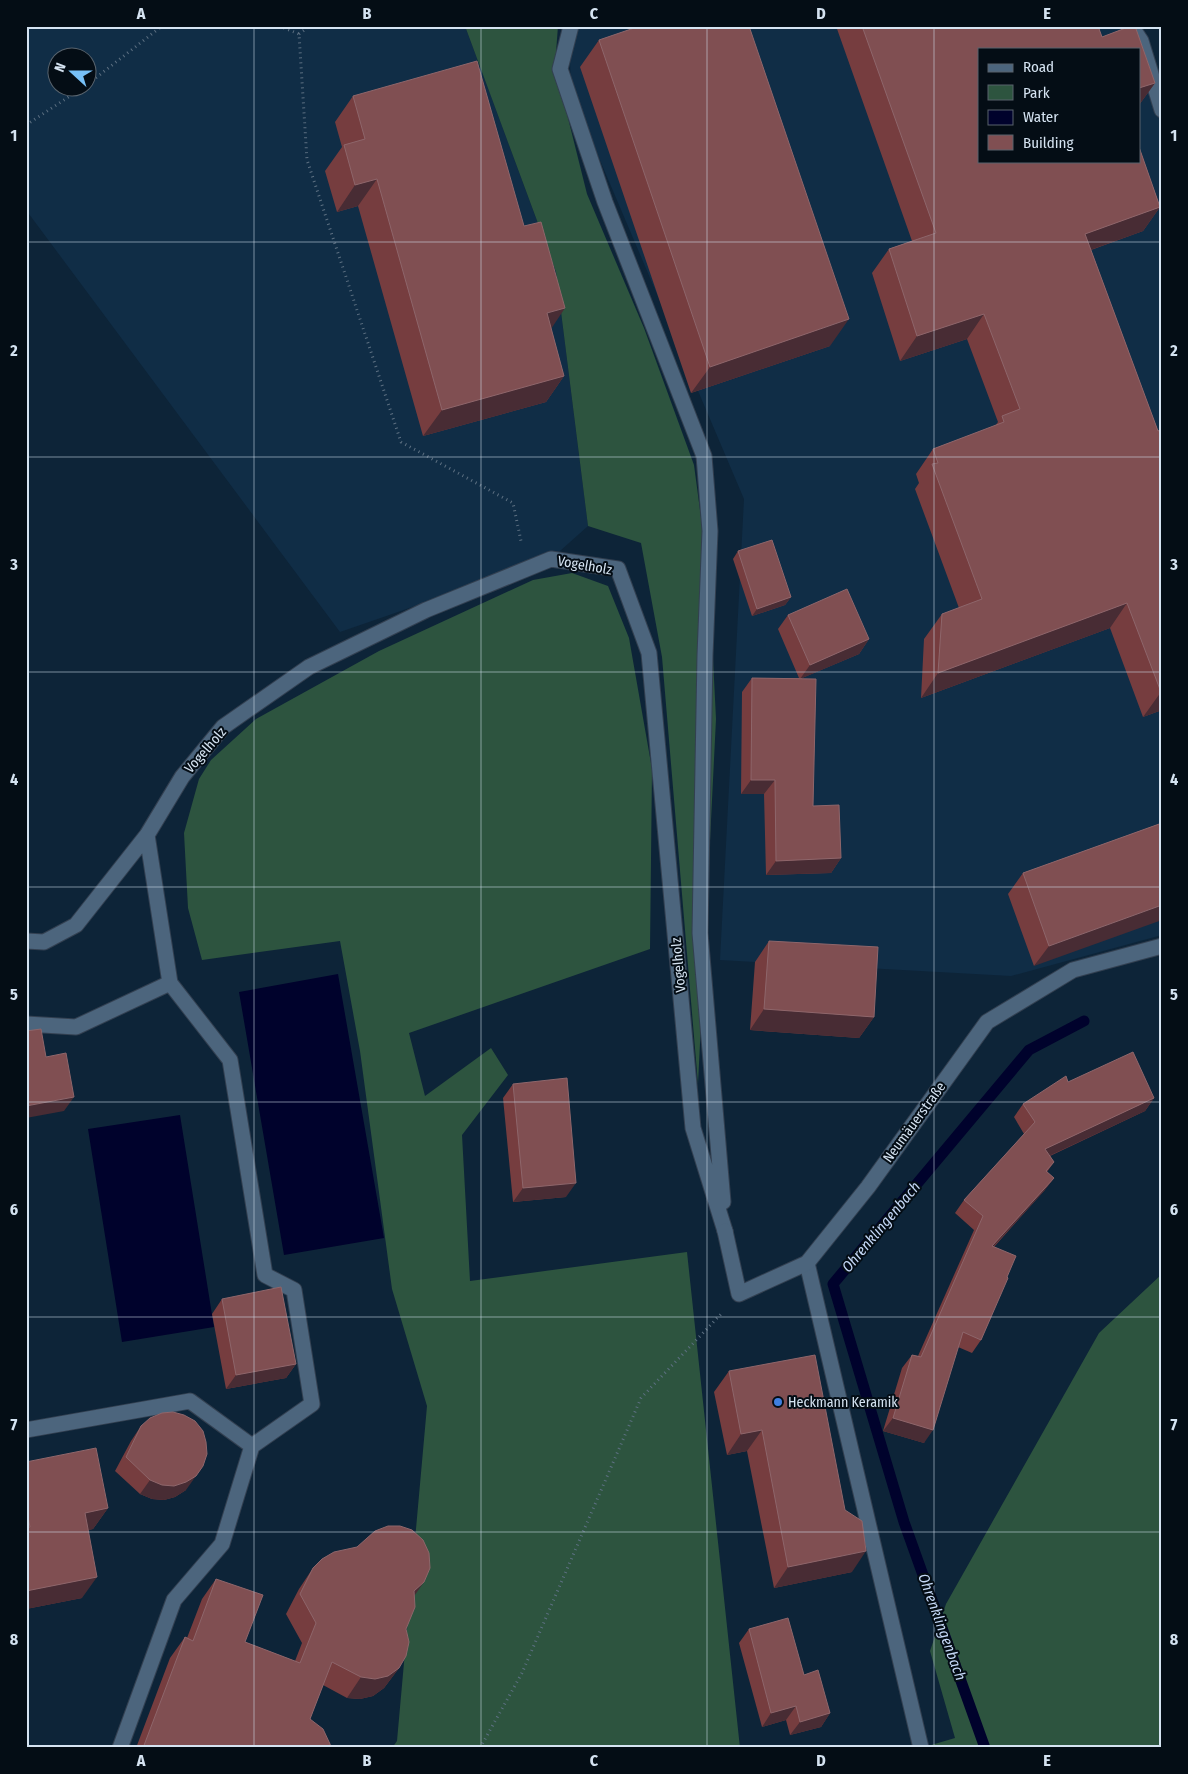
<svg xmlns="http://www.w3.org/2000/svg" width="1188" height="1774" viewBox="0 0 1188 1774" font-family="'Fira Sans Condensed',sans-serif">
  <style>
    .built { fill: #102d46; fill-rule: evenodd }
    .green { fill: #2d543f }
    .water { fill: #00022c }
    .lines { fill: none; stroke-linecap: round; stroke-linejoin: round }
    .stream { stroke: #00022c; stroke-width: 11 }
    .lane-casing { stroke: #334051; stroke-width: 17 }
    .street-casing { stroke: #334051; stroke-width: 17 }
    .path { stroke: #5d7082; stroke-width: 3; stroke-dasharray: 1 4; stroke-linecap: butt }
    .lane { stroke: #4c657d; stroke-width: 15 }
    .street { stroke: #4c657d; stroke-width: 15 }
    .wall { fill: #763d3f }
    .shaded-wall { fill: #482c34 }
    .building { fill: #804f52; stroke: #8e666b }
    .grid { fill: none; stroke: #d5e3f1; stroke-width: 1; stroke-opacity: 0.55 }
    .shop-dot { fill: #3f7fe0; stroke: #040d15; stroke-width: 2 }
    .labels { text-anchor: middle; stroke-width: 4; stroke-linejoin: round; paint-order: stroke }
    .street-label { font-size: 14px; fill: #d5e3f1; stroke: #040d15 }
    .poi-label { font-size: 14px; fill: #d5e3f1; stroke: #040d15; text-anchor: start }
    .water-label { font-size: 15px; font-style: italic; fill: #c5d8f7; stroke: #040d15 }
    .neatline { fill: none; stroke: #d5e3f1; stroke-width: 2 }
    .grid-label { font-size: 16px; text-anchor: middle; font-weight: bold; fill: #d5e3f1 }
  </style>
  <rect width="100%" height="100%" fill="#0d2438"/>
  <!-- built -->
  <path class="built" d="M26 26H465L556 272 588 526 551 559 340 632 26 210ZM58 58H88V88H58Z
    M569 26H1138L1162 100V935L1011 976 720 960 744 499 571 92ZM979 49H1139V161H979Z"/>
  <!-- green -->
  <path class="green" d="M465 26H558L555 66 587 194 644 328 694 465 709 578 716 719 698 1084 662 657 641 543 588 526 556 272Z
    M572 573 608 586 629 638 652 769 650 949 409 1033 425 1096 491 1048 508 1075 462 1135 470 1281 687 1252 740 1748H392L397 1741 427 1406 392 1289 360 1051 340 941 202 960 188 908 184 833 199 779 211 760 256 719 379 651 533 580Z
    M1162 1274V1748H921L955 1738 930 1651 946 1604 1099 1333Z"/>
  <!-- water -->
  <path class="water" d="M338 974 384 1238 284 1255 239 992Z
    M180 1115 214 1327 122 1342 88 1129Z"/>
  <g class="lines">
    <!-- stream -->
    <path class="stream" d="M985 1748 904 1522 833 1284 1029 1050 1084 1021"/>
    <!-- lane casing -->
    <g class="lane-casing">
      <path id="lane" d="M571 26 560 69 605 202 704 456 710 531 705 655 700 933 723 1202
        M1131 26 1141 41 1162 110
        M26 941 44 942 76 925 147 835 182 777 223 727 309 667 426 610 551 559 618 569 649 653 693 1128 725 1231
        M26 1024 76 1027 170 983
        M807 1263 921 1748
        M26 1430 190 1401 252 1446
        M120 1748 174 1600 222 1544 252 1446 312 1404 294 1290 265 1275 230 1060 170 983 147 835"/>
    </g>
    <!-- street casing -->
    <g class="street-casing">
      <path id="street" d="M725 1231 739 1294 807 1263 868 1187 987 1022 1073 970 1162 946"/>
    </g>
    <!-- path -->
    <path class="path" d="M279 26 299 34 307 160 401 442 513 503 521 541
      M299 34 310 26
      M88 84 162 26
      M26 125 82 88
      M480 1748 522 1673 641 1398 722 1313"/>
    <!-- lane -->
    <use href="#lane" class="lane"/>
    <!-- street -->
    <use href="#street" class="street"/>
  </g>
  <!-- wall -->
  <path class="wall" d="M836 26H1098L1102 37 1131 26H1135L1155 83 1139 105V49H979V161H1139V147L1160 207 1143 231 1091 250 1158 431 1162 429V710L1143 717 1110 628 921 698 924 639 942 614 959 608 915 489 919 483 916 474 933 449 995 426 998 422 967 339 900 361 872 273 889 249 912 241Z
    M599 40 830 346 691 393 580 67Z
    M353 96 551 329 564 376 546 402 423 436 358 206 337 212 325 171 342 147 335 122Z
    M738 551 791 597 785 605 752 616 733 559Z
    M788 615 869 639 859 654 802 678 813 806 841 858 831 873 766 875 764 794H741L742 692 752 678H799L778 629Z
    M1162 823 1034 966 1008 894 1023 873Z
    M769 941 874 1017 859 1038 750 1030 755 962Z
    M1068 1082 1154 1098 1145 1111 1050 1156 1054 1162 1047 1172 1054 1178 1044 1191 994 1247 1007 1277 981 1340 972 1353 958 1347 924 1443 883 1431 902 1368 912 1355 918 1356 974 1230 955 1213 964 1200 1024 1134 1014 1117 1023 1104Z
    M513 1084 566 1197 513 1202 503 1098Z
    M222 1299 296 1364 286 1378 226 1389 212 1314Z
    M729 1371 852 1572 774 1588 747 1451 727 1455 714 1392Z
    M141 1426 186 1490 175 1497 164 1500 152 1499 140 1494 115 1471 131 1441Z
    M26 1462 108 1508 93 1529 88 1530 82 1598 26 1609Z
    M313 1568 414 1595 406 1629 399 1668 384 1688 373 1696 360 1699 347 1698 323 1685 310 1719 331 1748H136L170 1658 185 1637 187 1638 202 1599 216 1579 245 1642 295 1661 302 1643 286 1614 299 1589Z
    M749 1629 804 1675 830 1713 821 1727 790 1735 786 1720 762 1727 739 1643Z"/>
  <!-- shaded-wall -->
  <path class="shaded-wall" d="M1155 83 1139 105V88Z
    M377 179 358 206 337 212 355 185Z
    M1160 207 1143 231 1068 258 1085 234Z
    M565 308 547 335V313Z
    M984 314 967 339 900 361 917 336Z
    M849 319 830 346 691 393 710 367Z
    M564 376 546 402 423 436 442 410Z
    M791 597 785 605 752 616 757 609Z
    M1127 603 1110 628 921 698 938 673Z
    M869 639 859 654 800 679 810 665Z
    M1162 691V710L1143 717 1161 692Z
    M751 780H775L764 794H741Z
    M841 858 831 873 766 875 776 861Z
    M1162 905V920L1034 966 1049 946Z
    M764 1009 874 1017 859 1038 750 1030Z
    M74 1097 64 1111 26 1118V1106Z
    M1154 1098 1145 1111 1036 1162 1045 1149Z
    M1054 1178 1044 1191 982 1259 992 1246Z
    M576 1183 566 1197 513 1202 523 1188Z
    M296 1364 286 1378 226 1389 236 1375Z
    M893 1418 933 1430 924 1443 883 1431Z
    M762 1430 747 1451 727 1455 741 1434Z
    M203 1466 186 1490 175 1497 164 1500 152 1499 140 1494 150 1480Z
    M108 1508 93 1529 70 1534 85 1513Z
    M866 1551 852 1572 774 1588 788 1567Z
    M97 1577 82 1598 26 1609V1591Z
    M424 1582 410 1602 414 1591Z
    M399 1668 384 1688 373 1696 360 1699 347 1698 361 1677Z
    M796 1706 786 1720 762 1727 771 1713Z
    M830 1713 821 1727 790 1735 800 1722Z"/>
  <!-- building -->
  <path class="building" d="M640 26H749L849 319 710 367 599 40Z
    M862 26H1098L1102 37 1131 26H1135L1155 83 1139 88V49H979V161H1139V147L1160 207 1085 234 1158 431 1162 429V691L1161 692 1127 603 938 673 942 614 982 599 932 464 938 463 933 449 1004 422 1002 416 1020 409 984 314 917 336 889 249 936 233Z
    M477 61 524 226 541 222 565 308 547 313 564 376 442 410 377 179 355 185 344 145 365 139 353 96Z
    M772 540 791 597 757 609 738 551Z
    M847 589 869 639 810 665 788 615Z
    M752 678 816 679 813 806 839 805 841 858 776 861 775 780H751Z
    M1162 823V905L1049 946 1023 873Z
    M769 941 878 947 874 1017 764 1009Z
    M41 1029 46 1057 66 1053 74 1097 26 1106V1031Z
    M1133 1052 1154 1098 1045 1149 1054 1162 1046 1171 1054 1178 992 1246 1016 1256 1007 1277 1008 1278 981 1340 963 1332 933 1430 893 1418 912 1355 921 1357 983 1216 964 1200 1035 1122 1023 1104 1066 1076 1068 1082Z
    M567 1078 576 1183 523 1188 513 1084Z
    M281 1287 296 1364 236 1375 222 1299Z
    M815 1355 845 1510 862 1521 866 1551 788 1567 762 1430 741 1434 729 1371Z
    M173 1412 184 1415 195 1421 203 1431 206 1442 207 1454 203 1466 196 1476 186 1482 174 1486 162 1485 150 1480 126 1457 141 1426 150 1418 162 1413Z
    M96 1448 108 1508 85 1513 97 1577 26 1591V1528L30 1527 26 1506V1462Z
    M388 1526H400L412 1530 423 1540 429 1553 430 1568 424 1582 414 1591 415 1607 406 1629 409 1642 406 1656 399 1668 388 1676 375 1679 361 1677 332 1662 310 1719 323 1729 330 1744 331 1748H143L185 1637 193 1641 216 1579 263 1595 245 1642 300 1663 316 1623 300 1594 313 1568 322 1559 334 1552 357 1547 375 1531Z
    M788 1618 804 1675 818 1670 830 1713 800 1722 796 1706 771 1713 749 1629Z"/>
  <!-- grid -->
  <path class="grid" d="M254 26V1748M481 26V1748M707 26V1748M934 26V1748M26 242H1162M26 457H1162M26 672H1162M26 887H1162M26 1102H1162M26 1317H1162M26 1532H1162"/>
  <!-- markers -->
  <circle class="shop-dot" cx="778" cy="1402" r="5"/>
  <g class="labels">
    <!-- street labels -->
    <g class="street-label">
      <text transform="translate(585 565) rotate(10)" y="5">Vogelholz</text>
      <text transform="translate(205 750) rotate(-49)" y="5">Vogelholz</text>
      <text transform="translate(678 965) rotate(-95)" y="5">Vogelholz</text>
      <text transform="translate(914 1122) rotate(-54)" y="5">Neumäuerstraße</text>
    </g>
    <!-- poi labels -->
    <g class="poi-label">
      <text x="788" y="1407">Heckmann Keramik</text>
    </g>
    <!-- water labels -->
    <g class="water-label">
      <text transform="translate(881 1227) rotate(-50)" y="5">Ohrenklingenbach</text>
      <text transform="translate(942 1627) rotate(70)" y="5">Ohrenklingenbach</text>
    </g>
  </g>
  <!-- border -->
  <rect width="1188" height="1774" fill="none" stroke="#040d15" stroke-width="55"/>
  <!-- legend -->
  <rect x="978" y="48" width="162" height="115" fill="#040d15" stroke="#58636d"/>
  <rect x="988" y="64" width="25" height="8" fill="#4c657d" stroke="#58636d"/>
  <text x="1023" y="72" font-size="15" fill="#d5e3f1">Road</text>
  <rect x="988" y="85" width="25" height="15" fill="#2d543f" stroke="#58636d"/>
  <text x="1023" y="98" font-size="15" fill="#d5e3f1">Park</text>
  <rect x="988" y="110" width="25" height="15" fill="#00022c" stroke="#58636d"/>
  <text x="1023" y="122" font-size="15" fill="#d5e3f1">Water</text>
  <rect x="988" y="135" width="25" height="15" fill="#804f52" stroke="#58636d"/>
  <text x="1023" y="148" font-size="15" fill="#d5e3f1">Building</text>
  <!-- north arrow -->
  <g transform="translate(72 72) rotate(291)"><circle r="24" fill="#040d15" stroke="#58636d"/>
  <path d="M0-4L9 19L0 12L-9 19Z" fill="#77c0f7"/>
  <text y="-8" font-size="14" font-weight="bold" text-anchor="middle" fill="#d5e3f1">N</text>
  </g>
  <rect x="28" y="28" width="1132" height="1718" class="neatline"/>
  <g class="grid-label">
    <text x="141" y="19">A</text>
    <text x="367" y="19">B</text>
    <text x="594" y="19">C</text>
    <text x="821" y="19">D</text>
    <text x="1047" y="19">E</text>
    <text x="14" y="141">1</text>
    <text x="1174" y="141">1</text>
    <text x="14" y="356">2</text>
    <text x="1174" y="356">2</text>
    <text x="14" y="570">3</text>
    <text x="1174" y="570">3</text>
    <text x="14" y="785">4</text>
    <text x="1174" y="785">4</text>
    <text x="14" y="1000">5</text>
    <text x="1174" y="1000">5</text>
    <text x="14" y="1215">6</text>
    <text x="1174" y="1215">6</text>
    <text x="14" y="1430">7</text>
    <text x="1174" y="1430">7</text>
    <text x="14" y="1645">8</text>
    <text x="1174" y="1645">8</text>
    <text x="141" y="1766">A</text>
    <text x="367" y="1766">B</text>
    <text x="594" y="1766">C</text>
    <text x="821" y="1766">D</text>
    <text x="1047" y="1766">E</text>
  </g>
</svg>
